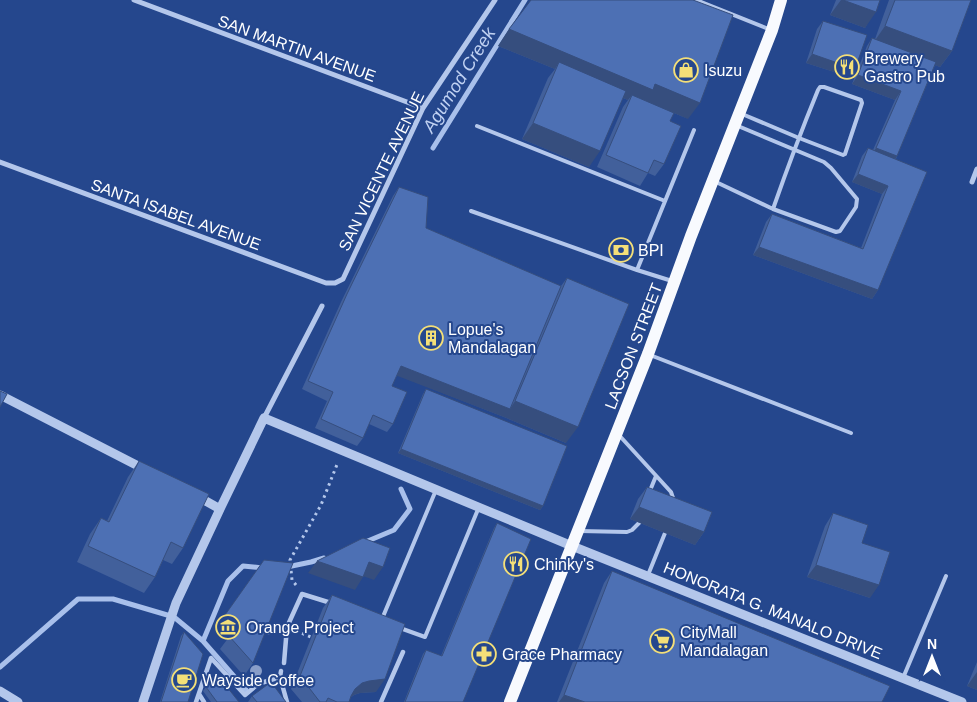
<svg xmlns="http://www.w3.org/2000/svg" width="977" height="702" viewBox="0 0 977 702" font-family="Arial,sans-serif">
  <style>
    .lines { fill: none; stroke-linecap: round; stroke-linejoin: round }
    .stream { stroke: #a9c0eb; stroke-width: 5 }
    .path { stroke: #b4c7eb; stroke-width: 3; stroke-dasharray: 2.5 4; stroke-linecap: butt }
    .service { stroke: #b4c7eb; stroke-width: 4 }
    .pedestrian { stroke: #b4c7eb; stroke-width: 4.5 }
    .minor { stroke: #b4c7eb; stroke-width: 5 }
    .tertiary { stroke: #b4c7eb; stroke-width: 9 }
    .primary { stroke: #f8fafe; stroke-width: 12 }
    .tree { fill: #889dc8 }
    .wall { fill: #42609b }
    .shaded-wall { fill: #364e7e }
    .building { fill: #4d70b4; stroke: #364e7e }
    .labels { text-anchor: middle; stroke-width: 4; stroke-linejoin: round; paint-order: stroke }
    .street-label { font-size: 16px; fill: #fff; stroke: #25478d }
    .poi-label { font-size: 16px; fill: #fff; stroke: #25478d; text-anchor: start }
    .water-label { font-size: 18px; font-style: italic; fill: #c0d1f2; stroke: #25478d }
  </style>
  <rect width="100%" height="100%" fill="#25478d"/>
  <g class="lines">
    <!-- stream -->
    <path class="stream" d="M433 148 525 0
      M363 543 394 530 410 509 401 489
      M287 567 311 562 324 558
      M203 641 228 581 243 566 263 568
      M0 667 78 599H113L174 617 203 641 246 690"/>
    <!-- path -->
    <path class="path" d="M296 585 292 580 290 560 321 505 338 462
      M296 631 311 637
      M261 636 276 630"/>
    <!-- service -->
    <path class="service" d="M696 0 771 30
      M742 114 799 138 843 155 845 154 862 103 861 100 824 87H820L818 90C802 129 787 169 773 209
      M477 126 665 201
      M716 182 773 209 836 232 840 231 856 207 857 199 831 168 824 162 738 126
      M471 211 637 270 672 281
      M637 270 694 130
      M650 355 851 433
      M618 434 671 492 674 501
      M649 493 656 476
      M580 531 627 532 632 530 639 523
      M648 575 665 533
      M382 619 436 490
      M400 628 425 637 479 507
      M903 678 946 576"/>
    <!-- pedestrian -->
    <path class="pedestrian" d="M284 663 287 627 302 594 331 603
      M281 671 280 677 287 702
      M199 694 204 702
      M196 702 211 658 245 695 258 684 280 677
      M381 702 403 652"/>
    <!-- minor -->
    <path class="minor" d="M134 0 423 108
      M0 162 326 283H335L343 279 423 108 495 0
      M972 182 977 169
      M264 418 322 306"/>
    <!-- tertiary -->
    <path class="tertiary" d="M0 395 146 470
      M220 509 264 418 572 546 962 702
      M0 691 18 702
      M143 702 176 603 220 509 195 495"/>
    <!-- primary -->
    <path class="primary" d="M510 702 648 354 691 236 772 30 781 0"/>
  </g>
  <!-- trees -->
  <circle class="tree" cx="256" cy="671" r="6"/>
  <!-- wall -->
  <path class="wall" d="M836 0H880L865 28 830 15Z
    M889 0H971L952 51 940 67 935 65 897 156 896 159 878 290 872 299 753 255 766 222 772 214 861 248 882 194 852 182 862 156 868 148 873 150 895 100 852 84 867 46 872 38 875 39Z
    M823 21 850 77 806 63 817 29Z
    M509 29 688 119 646 101 670 121 664 164 655 176 648 173 640 186 597 167 623 107 628 100 623 98 589 167 522 139 548 78 555 69 498 46Z
    M399 187 426 228 561 286 567 278 566 443 504 417 397 375 392 386 393 424 387 432 369 424 363 438 357 446 315 428 327 401 302 389 341 302 393 196Z
    M426 389 543 506 540 510 398 453 423 394Z
    M139 461 183 548 172 564 163 560 155 577 144 593 77 562 90 534 101 518 107 521 128 477Z
    M647 487 704 532 695 545 630 519 638 499Z
    M833 513 870 598 807 577 825 526Z
    M497 523 463 702H404L423 654 426 650 441 656 494 528Z
    M264 560 253 663 244 676 220 649 229 637 217 627Z
    M612 571 882 702H557L604 583Z
    M332 595 376 692 360 693 354 695 350 698 349 702H302L291 689 323 608Z
    M184 632 188 702H160L181 636Z
    M977 662V690L967 686Z
    M206 687 239 702H211L203 691Z
    M252 696 286 702H248Z"/>
  <!-- shaded-wall -->
  <path class="shaded-wall" d="M841 0H843L876 12 865 28 830 15Z
    M885 26 952 51 940 67 874 42Z
    M509 29 655 84 700 103 688 119 632 95 628 100 556 70 559 62 555 69 498 46Z
    M812 54 855 69 850 77 806 63Z
    M858 75 901 91 895 100 852 84Z
    M533 123 600 151 589 167 522 139Z
    M876 148 897 156 892 165 871 156Z
    M858 174 888 186 882 194 852 182Z
    M759 247 878 290 872 299 753 255Z
    M401 366 510 409 515 401 578 427 566 443 504 417 395 375Z
    M401 449 543 506 540 510 398 453Z
    M639 507 704 532 695 545 630 519Z
    M317 561 363 577 355 590 308 573Z
    M369 562 383 567 374 580 360 575Z
    M816 565 879 585 870 598 807 577Z
    M977 672V690L967 686Z
    M385 679 376 692 360 693 354 695 346 701 355 689 362 683 369 681Z
    M564 695 585 702H559Z"/>
  <!-- building -->
  <path class="building" d="M531 0H693L733 15 700 103 655 84 653 90 509 29Z
    M843 0H880L876 12Z
    M895 0H971L952 51 885 26Z
    M823 21 867 35 855 69 812 54Z
    M872 38 936 62 897 156 876 148 901 91 858 75Z
    M559 62 626 91 600 151 533 123Z
    M632 95 674 113 670 121 681 126 664 164 654 160 648 173 606 155Z
    M868 148 927 172 878 290 759 247 772 214 863 249 888 186 858 174Z
    M399 187 428 197 426 228 561 286 510 409 401 366 392 386 407 392 393 424 373 415 363 438 321 419 333 392 308 381 347 294Z
    M567 278 629 304 578 427 515 401Z
    M426 389 567 446 543 506 401 449Z
    M0 391 7 394 0 407Z
    M139 461 209 494 183 548 171 542 155 577 88 546 101 518 109 522Z
    M647 487 712 512 704 532 639 507Z
    M833 513 868 525 862 543 890 552 879 585 816 565Z
    M497 523 531 539 463 702H405L426 650 442 656Z
    M363 538 390 548 383 567 369 562 363 577 317 561Z
    M264 560 293 563 253 663 229 636 237 624 225 615Z
    M612 571 890 686 882 702H585L564 695Z
    M332 595 405 624 385 679 369 681 362 683 355 689 351 696 349 702H337L328 698 326 702H320L300 676Z
    M184 632 203 654 188 702H161Z
    M219 677 239 702H217L206 687Z
    M271 682 286 702H257L252 696Z"/>
  <!-- icons -->
  <defs>
    <g id="restaurant-ring" transform="scale(1.25)"><circle r="9.5" fill="#25478d" stroke="#f4df78" stroke-width="1.5"/><path d="M-5-6h1v4h1v-4h1v4h1v-4h1v5L-1.5 .5V6h-2V.5L-5-1ZM5-6V6H3V1.5H1.5Q1.5-4 5-6Z" fill="#f4df78"/></g>
    <g id="shop-ring" transform="scale(1.25)"><circle r="9.5" fill="#25478d" stroke="#f4df78" stroke-width="1.5"/><path d="M-5-2.5h2.3a2.7 3.5 0 0 1 5.4 0H5L5.5 6h-11ZM-1.5-2.5h3a1.5 2.3 0 0 0-3 0Z" fill="#f4df78"/></g>
    <g id="bank-ring" transform="scale(1.25)"><circle r="9.5" fill="#25478d" stroke="#f4df78" stroke-width="1.5"/><path d="M-6-4H6V4H-6ZM0-2.3a2.3 2.3 0 1 0 0 4.6a2.3 2.3 0 1 0 0-4.6Z" fill="#f4df78"/></g>
    <g id="building-ring" transform="scale(1.25)"><circle r="9.5" fill="#25478d" stroke="#f4df78" stroke-width="1.5"/><path d="M-4-6H4V6H1V3H-1V6H-4ZM-2.5-4.3h1.7v1.8h-1.7ZM.8-4.3h1.7v1.8H.8ZM-2.5-1h1.7V.8h-1.7ZM.8-1h1.7V.8H.8Z" fill="#f4df78"/></g>
    <g id="museum-ring" transform="scale(1.25)"><circle r="9.5" fill="#25478d" stroke="#f4df78" stroke-width="1.5"/><path d="M0-6L6-3V-2H-6V-3ZM-5-1h2V3h-2ZM-1-1h2V3h-2ZM3-1h2V3H3ZM-6 4H6V6H-6Z" fill="#f4df78"/></g>
    <g id="supermarket-ring" transform="scale(1.25)"><circle r="9.5" fill="#25478d" stroke="#f4df78" stroke-width="1.5"/><path d="M-6-5.5h2.5l.6 2H6L4.5 2H-2.5L-4.4-4H-6ZM-1.5 3.2a1.3 1.3 0 1 0 .1 0ZM3 3.2a1.3 1.3 0 1 0 .1 0Z" fill="#f4df78"/></g>
    <g id="pharmacy-ring" transform="scale(1.25)"><circle r="9.5" fill="#25478d" stroke="#f4df78" stroke-width="1.5"/><path d="M-2-6h4v4h4v4h-4v4h-4v-4h-4v-4h4Z" fill="#f4df78"/></g>
    <g id="cafe-ring" transform="scale(1.25)"><circle r="9.5" fill="#25478d" stroke="#f4df78" stroke-width="1.5"/><path d="M-5.5-4.5H6V0H3Q3 3.5 0 3.5H-2.5Q-5.5 3.5-5.5 0ZM3-3.2v2h1.7v-2ZM-6 4.5H4V6H-6Z" fill="#f4df78"/></g>
  </defs>
  <g fill-rule="evenodd">
    <use href="#restaurant-ring" x="847" y="67"/>
    <use href="#shop-ring" x="686" y="70"/>
    <use href="#bank-ring" x="621" y="250"/>
    <use href="#building-ring" x="431" y="338"/>
    <use href="#restaurant-ring" x="516" y="564"/>
    <use href="#museum-ring" x="228" y="627"/>
    <use href="#supermarket-ring" x="662" y="641"/>
    <use href="#pharmacy-ring" x="484" y="654"/>
    <use href="#cafe-ring" x="184" y="680"/>
  </g>
  <g class="labels">
    <!-- street labels -->
    <g class="street-label">
      <text transform="translate(297 48) rotate(20)" y="6">SAN MARTIN AVENUE</text>
      <text transform="translate(381 171) rotate(-64)" y="6">SAN VICENTE AVENUE</text>
      <text transform="translate(176 214) rotate(20)" y="6">SANTA ISABEL AVENUE</text>
      <text transform="translate(633 346) rotate(-69)" y="6">LACSON STREET</text>
      <text transform="translate(773 610) rotate(22)" y="6">HONORATA G. MANALO DRIVE</text>
    </g>
    <!-- poi labels -->
    <g class="poi-label">
      <text x="864" y="64">Brewery<tspan x="864" dy="18">Gastro Pub</tspan></text>
      <text x="704" y="76">Isuzu</text>
      <text x="638" y="256">BPI</text>
      <text x="448" y="335">Lopue's<tspan x="448" dy="18">Mandalagan</tspan></text>
      <text x="534" y="570">Chinky's</text>
      <text x="246" y="633">Orange Project</text>
      <text x="680" y="638">CityMall<tspan x="680" dy="18">Mandalagan</tspan></text>
      <text x="502" y="660">Grace Pharmacy</text>
      <text x="202" y="686">Wayside Coffee</text>
    </g>
    <!-- water labels -->
    <g class="water-label">
      <text transform="translate(459 80) rotate(-58)" y="6">Agumod Creek</text>
    </g>
  </g>
  <!-- north arrow -->
  <g transform="translate(932 657)" stroke="#25478d" stroke-width="4" paint-order="stroke">
  <path d="M0-4L9 19L0 12L-9 19Z" fill="#ffffff"/>
  <text y="-8" font-size="14" font-weight="bold" text-anchor="middle" fill="#ffffff">N</text>
  </g>
</svg>
